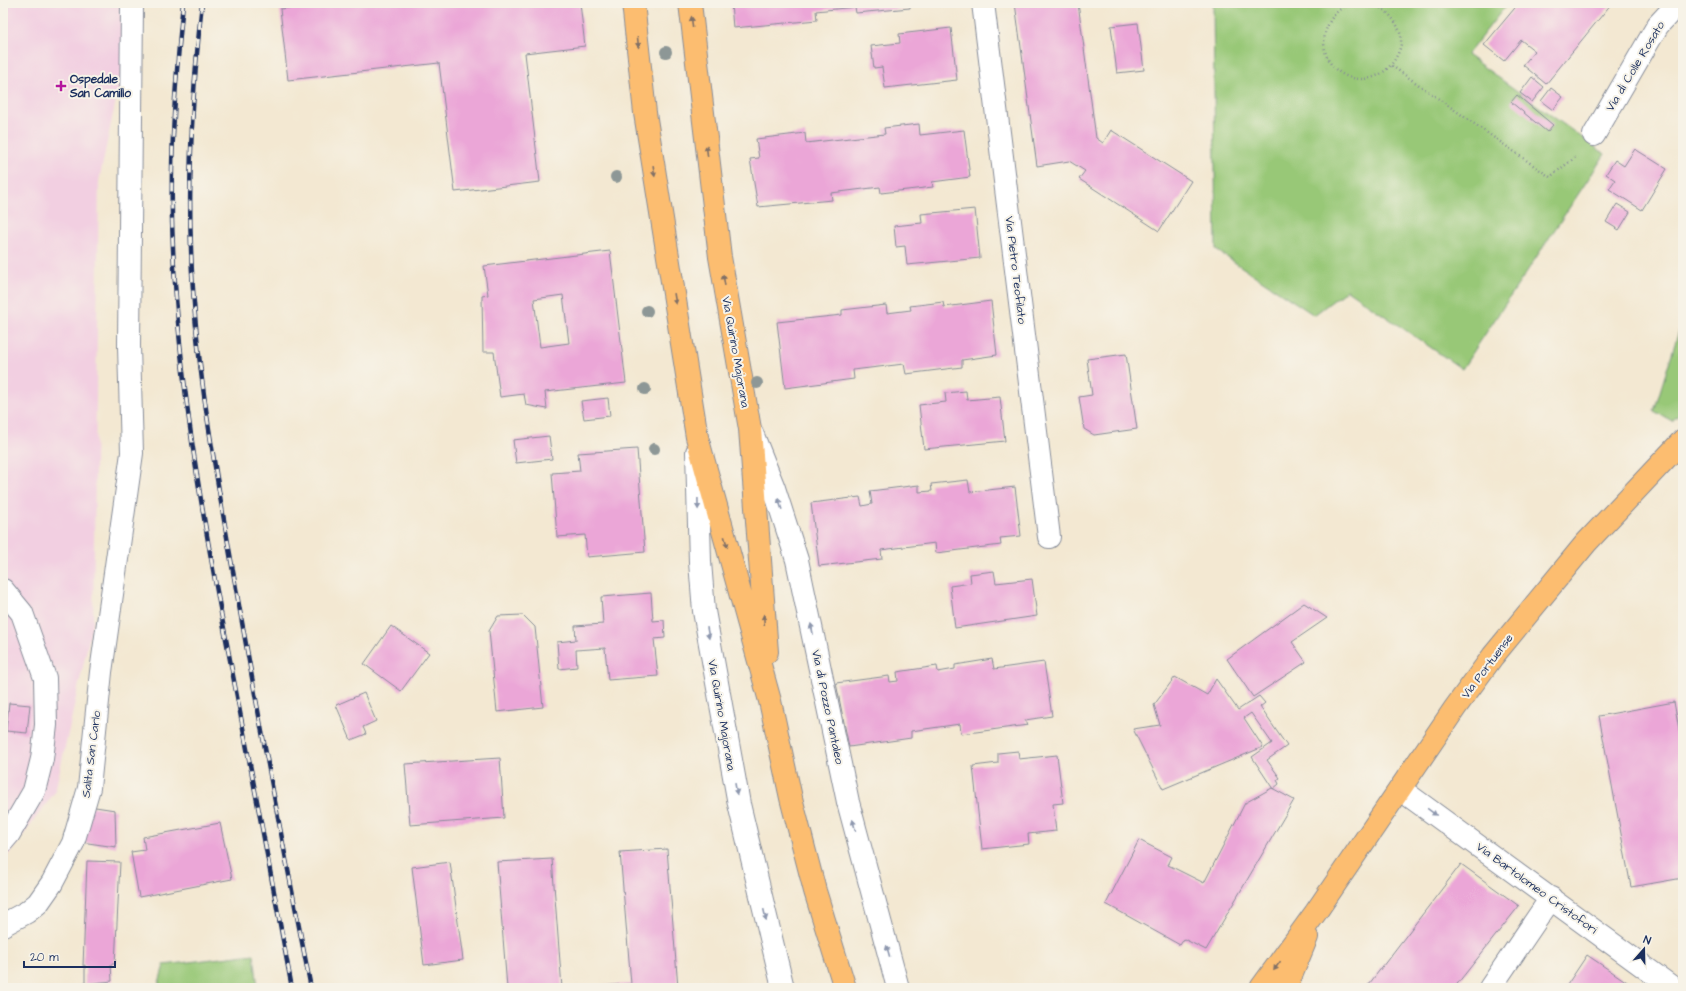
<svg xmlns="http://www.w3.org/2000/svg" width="1686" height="991" viewBox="0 0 1686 991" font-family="'Architects Daughter',sans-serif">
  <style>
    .built { fill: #f2cfe1 }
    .green { fill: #98c877; stroke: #5a7c6a }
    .building { fill: #eba6d7; fill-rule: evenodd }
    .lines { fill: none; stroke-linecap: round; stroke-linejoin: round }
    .minor-casing { stroke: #878c98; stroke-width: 24 }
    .major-casing { stroke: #878c98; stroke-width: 24 }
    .path { stroke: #878c98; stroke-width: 2.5; stroke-dasharray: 1 3; stroke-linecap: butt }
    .minor { stroke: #fff; stroke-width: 22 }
    .major { stroke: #fcbd6f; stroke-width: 22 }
    .rail-casing { stroke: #1b2f5e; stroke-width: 4.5 }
    .rail { stroke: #f7f3e8; stroke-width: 3; stroke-dasharray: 9; stroke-linecap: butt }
    .tree { fill: #8d9796 }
    .oneway { fill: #806f66 }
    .oneway2 { fill: #8d97ae }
    .poi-dot { fill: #b5179e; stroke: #f7f3e8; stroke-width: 1.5 }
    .labels { text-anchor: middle; stroke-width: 4; stroke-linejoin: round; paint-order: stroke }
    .street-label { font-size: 12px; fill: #1b2f5e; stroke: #f7f3e8 }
    .poi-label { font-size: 12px; font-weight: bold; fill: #1b2f5e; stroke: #f7f3e8; text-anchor: start }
  </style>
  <rect width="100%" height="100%" fill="#f7f3e8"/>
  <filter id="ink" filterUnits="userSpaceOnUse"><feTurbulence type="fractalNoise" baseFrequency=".025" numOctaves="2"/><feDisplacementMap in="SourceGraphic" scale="8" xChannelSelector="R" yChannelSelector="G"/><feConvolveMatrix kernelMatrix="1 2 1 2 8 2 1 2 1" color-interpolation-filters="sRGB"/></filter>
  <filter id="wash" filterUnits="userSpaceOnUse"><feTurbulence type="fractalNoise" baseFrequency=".012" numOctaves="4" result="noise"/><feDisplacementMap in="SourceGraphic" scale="16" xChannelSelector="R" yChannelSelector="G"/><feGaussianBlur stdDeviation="0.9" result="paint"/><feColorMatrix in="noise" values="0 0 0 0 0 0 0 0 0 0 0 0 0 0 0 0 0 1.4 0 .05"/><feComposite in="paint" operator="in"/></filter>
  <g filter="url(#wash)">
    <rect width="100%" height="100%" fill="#f3e8d2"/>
    <!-- built -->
    <path class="built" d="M3 3H136L99 181 93 621 55 792 3 862Z"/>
    <!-- green -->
    <path class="green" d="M1213 3H1508L1467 55 1605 154 1462 369 1347 290 1314 315 1216 250Z
      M1683 318V411L1672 421 1654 411Z
      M254 954 258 988H161L158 986 164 965Z"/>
    <g id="blocks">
      <!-- building -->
      <path class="building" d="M329 3H580L585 46 525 53 540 182 455 192 439 63 288 80 280 9Z
        M731 3H910V8L856 13 855 7 816 11 817 20 733 28Z
        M1015 3H1078L1096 138 1103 143 1111 130 1191 181 1159 231 1079 179 1085 171 1069 161 1037 166Z
        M1519 3H1612L1546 84 1523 65 1535 51 1521 40 1504 61 1484 45Z
        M1138 23 1144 70 1117 73 1111 26Z
        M951 28 957 80 885 88 882 67 874 68 871 46 900 43 899 34Z
        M1532 77 1544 87 1532 102 1520 93Z
        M1551 88 1563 97 1553 110 1541 101Z
        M1517 95 1553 125 1547 132 1511 102Z
        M919 124 920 135 964 130 970 177 932 182 933 187 881 193 880 187 831 193 832 200 758 207 750 159 759 158 756 139 805 133 806 143 885 134 884 128Z
        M1635 149 1667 169 1642 210 1609 189 1615 180 1606 174 1615 160 1624 166Z
        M1617 204 1630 212 1619 230 1606 222Z
        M975 209 980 258 907 265 905 246 896 247 894 226 922 223 921 214Z
        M610 251 626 383 545 392 547 409 526 405 524 394 500 397 494 352H483L482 296 488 295 484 266ZM563 295 569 343 540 347 534 299Z
        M991 301 997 355 962 360V367L906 374 904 364 853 370 854 379 785 388 777 322 842 315V310L886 305 887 313 911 310 910 306 943 302 944 307Z
        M1126 354 1137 429 1094 435 1084 429 1079 397 1092 395 1087 359Z
        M966 391 967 400 1000 397 1005 441 924 449 919 405 946 402 945 393Z
        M608 398 610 416 584 419 581 401Z
        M549 436 552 459 516 463 513 440Z
        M637 449 645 552 587 557 585 535 557 537 552 473 580 471 578 453Z
        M968 480 970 492 1015 487 1021 536 1000 538 1001 545 936 553 935 543 881 550 882 559 819 566 811 503 860 497 862 506 872 504 870 491 919 485V492L932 491 931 484Z
        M994 571 996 583 1032 579 1037 616 955 628 950 586 971 583 970 574Z
        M651 593 653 621 664 620 665 638 654 639 658 676 608 680 605 648 576 650 577 667 559 669 557 642 576 640 575 626 603 624 601 597Z
        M1304 603 1327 618 1292 642 1306 662 1253 697 1227 659Z
        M523 615 535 627 543 707 497 712 489 631 498 616Z
        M391 626 429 653 401 691 364 664Z
        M992 659 994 669 1044 662 1052 716 1025 720 1028 725 961 734 960 724 911 731V738L849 747 836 683 889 676 890 682 898 681 897 672 937 666 938 672 955 669V665Z
        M1175 677 1207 695 1216 679 1238 710 1259 696 1265 703 1260 707 1287 746 1267 760 1280 778 1277 780 1279 784 1273 789 1252 757 1272 743 1251 713 1244 718 1263 747 1163 789 1133 729 1160 725 1154 705Z
        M364 693 376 721 363 727 366 734 351 740 336 705Z
        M1674 702 1683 751V878L1631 887 1599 716Z
        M9 703 30 705 27 733 6 731Z
        M1018 751 1019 759 1057 755 1063 803 1053 804 1056 831 1028 834 1029 844 982 849 973 766 998 763V753Z
        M500 758 504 818 410 825 405 764Z
        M1272 788 1294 800 1206 950 1184 939 1180 945 1106 904 1139 840 1172 857 1168 865 1204 883 1245 803Z
        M89 806 115 810 116 847 81 842Z
        M220 823 232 879 139 897 131 852 145 850 143 837Z
        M667 849 678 988H599V986L631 984 620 852Z
        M552 859 562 988H507L497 862Z
        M87 861 120 862 115 964H111L112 981 85 984V965L83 966Z
        M450 862 463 960 424 965 412 867Z
        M1461 864 1519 906 1454 988H1366Z
        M1587 955 1636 988H1565Z"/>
    </g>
  </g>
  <g filter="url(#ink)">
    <use href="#blocks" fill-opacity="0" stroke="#878c98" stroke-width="1"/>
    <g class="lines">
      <!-- minor casing -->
      <g class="minor-casing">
        <path id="minor" d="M983 3 1049 537
          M1594 135 1658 25 1671 11 1683 6
          M752 433 774 488 797 560 848 802 898 988
          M697 452 700 562 704 611 739 804 783 988
          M3 590 22 613 45 678 46 725 42 759 34 791 9 834 3 841
          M1400 789 1673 988
          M3 925 27 912 38 903 52 883 73 843 89 788 101 672 132 453 129 346 132 3
          M1490 988 1551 898"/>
      </g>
      <!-- major casing -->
      <g class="major-casing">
        <path id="major" d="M633 3 645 113 697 437 770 701 791 798 815 891 845 988
          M690 3 720 257 750 429 767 652
          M1261 988 1316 912 1455 708 1493 656 1586 543 1683 440
          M1286 988 1307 937"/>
      </g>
      <!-- path -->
      <path class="path" d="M1355 3C1350 5 1343 7 1339 10 1332 16 1327 25 1325 34 1316 80 1380 99 1399 51 1407 33 1391 11 1375 5 1370 3 1362 3 1357 3
        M1392 66 1550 177 1577 156"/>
      <!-- minor -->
      <use href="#minor" class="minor"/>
      <!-- major -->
      <use href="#major" class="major"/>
      <!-- rail casing -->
      <g class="rail-casing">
        <path id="rail" d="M183 3C175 84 169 166 173 248 179 380 201 509 226 639 248 755 271 872 292 988
          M202 3C193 84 188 166 191 248 194 353 213 457 231 560 256 703 283 846 311 988"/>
      </g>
      <!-- rail -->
      <use href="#rail" class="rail"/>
    </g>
    <!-- trees -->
    <g class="tree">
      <circle cx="666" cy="52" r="6"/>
      <circle cx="616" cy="177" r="6"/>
      <circle cx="647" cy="311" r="6"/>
      <circle cx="757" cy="383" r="6"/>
      <circle cx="645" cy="389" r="6"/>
      <circle cx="654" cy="449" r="6"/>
    </g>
    <!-- one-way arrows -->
    <defs><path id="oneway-solid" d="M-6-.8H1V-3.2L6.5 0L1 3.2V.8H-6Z"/></defs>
    <g class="oneway">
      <use href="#oneway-solid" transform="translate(692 22) rotate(-96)"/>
      <use href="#oneway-solid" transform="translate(638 42) rotate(84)"/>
      <use href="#oneway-solid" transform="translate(707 151) rotate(-97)"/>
      <use href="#oneway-solid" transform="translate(654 171) rotate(81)"/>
      <use href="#oneway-solid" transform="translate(724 280) rotate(-99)"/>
      <use href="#oneway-solid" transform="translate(675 299) rotate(81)"/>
      <use href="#oneway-solid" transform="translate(726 542) rotate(74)"/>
      <use href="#oneway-solid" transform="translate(764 620) rotate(-94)"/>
      <use href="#oneway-solid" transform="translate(1277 966) rotate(126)"/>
    </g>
    <g class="oneway2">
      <use href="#oneway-solid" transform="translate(698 504) rotate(89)"/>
      <use href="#oneway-solid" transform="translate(780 504) rotate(-109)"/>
      <use href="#oneway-solid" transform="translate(812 629) rotate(-102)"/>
      <use href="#oneway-solid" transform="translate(708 633) rotate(80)"/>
      <use href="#oneway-solid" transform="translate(736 789) rotate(80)"/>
      <use href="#oneway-solid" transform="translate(1432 812) rotate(36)"/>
      <use href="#oneway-solid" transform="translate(854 825) rotate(-104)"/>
      <use href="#oneway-solid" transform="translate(765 915) rotate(77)"/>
      <use href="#oneway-solid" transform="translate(888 951) rotate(-106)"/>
    </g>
  </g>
  <!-- markers -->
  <path class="poi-dot" d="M59 80h4v4h4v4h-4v4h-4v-4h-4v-4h4z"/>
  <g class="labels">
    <!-- street labels -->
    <g class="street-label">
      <text transform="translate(1635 66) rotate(-59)" y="4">Via di Colle Rosato</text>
      <text transform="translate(1016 270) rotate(83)" y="4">Via Pietro Teofilato</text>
      <text transform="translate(736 352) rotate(80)" y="4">Via Quirino Majorana</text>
      <text transform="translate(1487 666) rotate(-53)" y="4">Via Portuense</text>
      <text transform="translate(828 707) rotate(78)" y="4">Via di Pozzo Pantaleo</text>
      <text transform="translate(722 715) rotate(80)" y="4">Via Quirino Majorana</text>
      <text transform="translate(91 754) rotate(-83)" y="4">Salita San Carlo</text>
      <text transform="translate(1537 888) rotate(36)" y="4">Via Bartolomeo Cristofori</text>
    </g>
    <!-- poi labels -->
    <g class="poi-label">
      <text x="70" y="83">Ospedale<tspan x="70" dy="14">San Camillo</tspan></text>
    </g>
  </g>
  <!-- margin -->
  <rect width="1686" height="991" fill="none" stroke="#f7f3e8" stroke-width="16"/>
  <!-- north arrow -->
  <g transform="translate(1644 949) rotate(20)" stroke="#f7f3e8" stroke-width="3" paint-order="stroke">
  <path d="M0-3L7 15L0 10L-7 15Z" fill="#1b2f5e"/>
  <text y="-6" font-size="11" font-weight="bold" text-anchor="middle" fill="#1b2f5e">N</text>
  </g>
  <!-- scale -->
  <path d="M24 961v6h91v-6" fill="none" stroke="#1b2f5e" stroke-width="2"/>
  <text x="30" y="961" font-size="12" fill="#1b2f5e" stroke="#f7f3e8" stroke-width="3" paint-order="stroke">20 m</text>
</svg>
